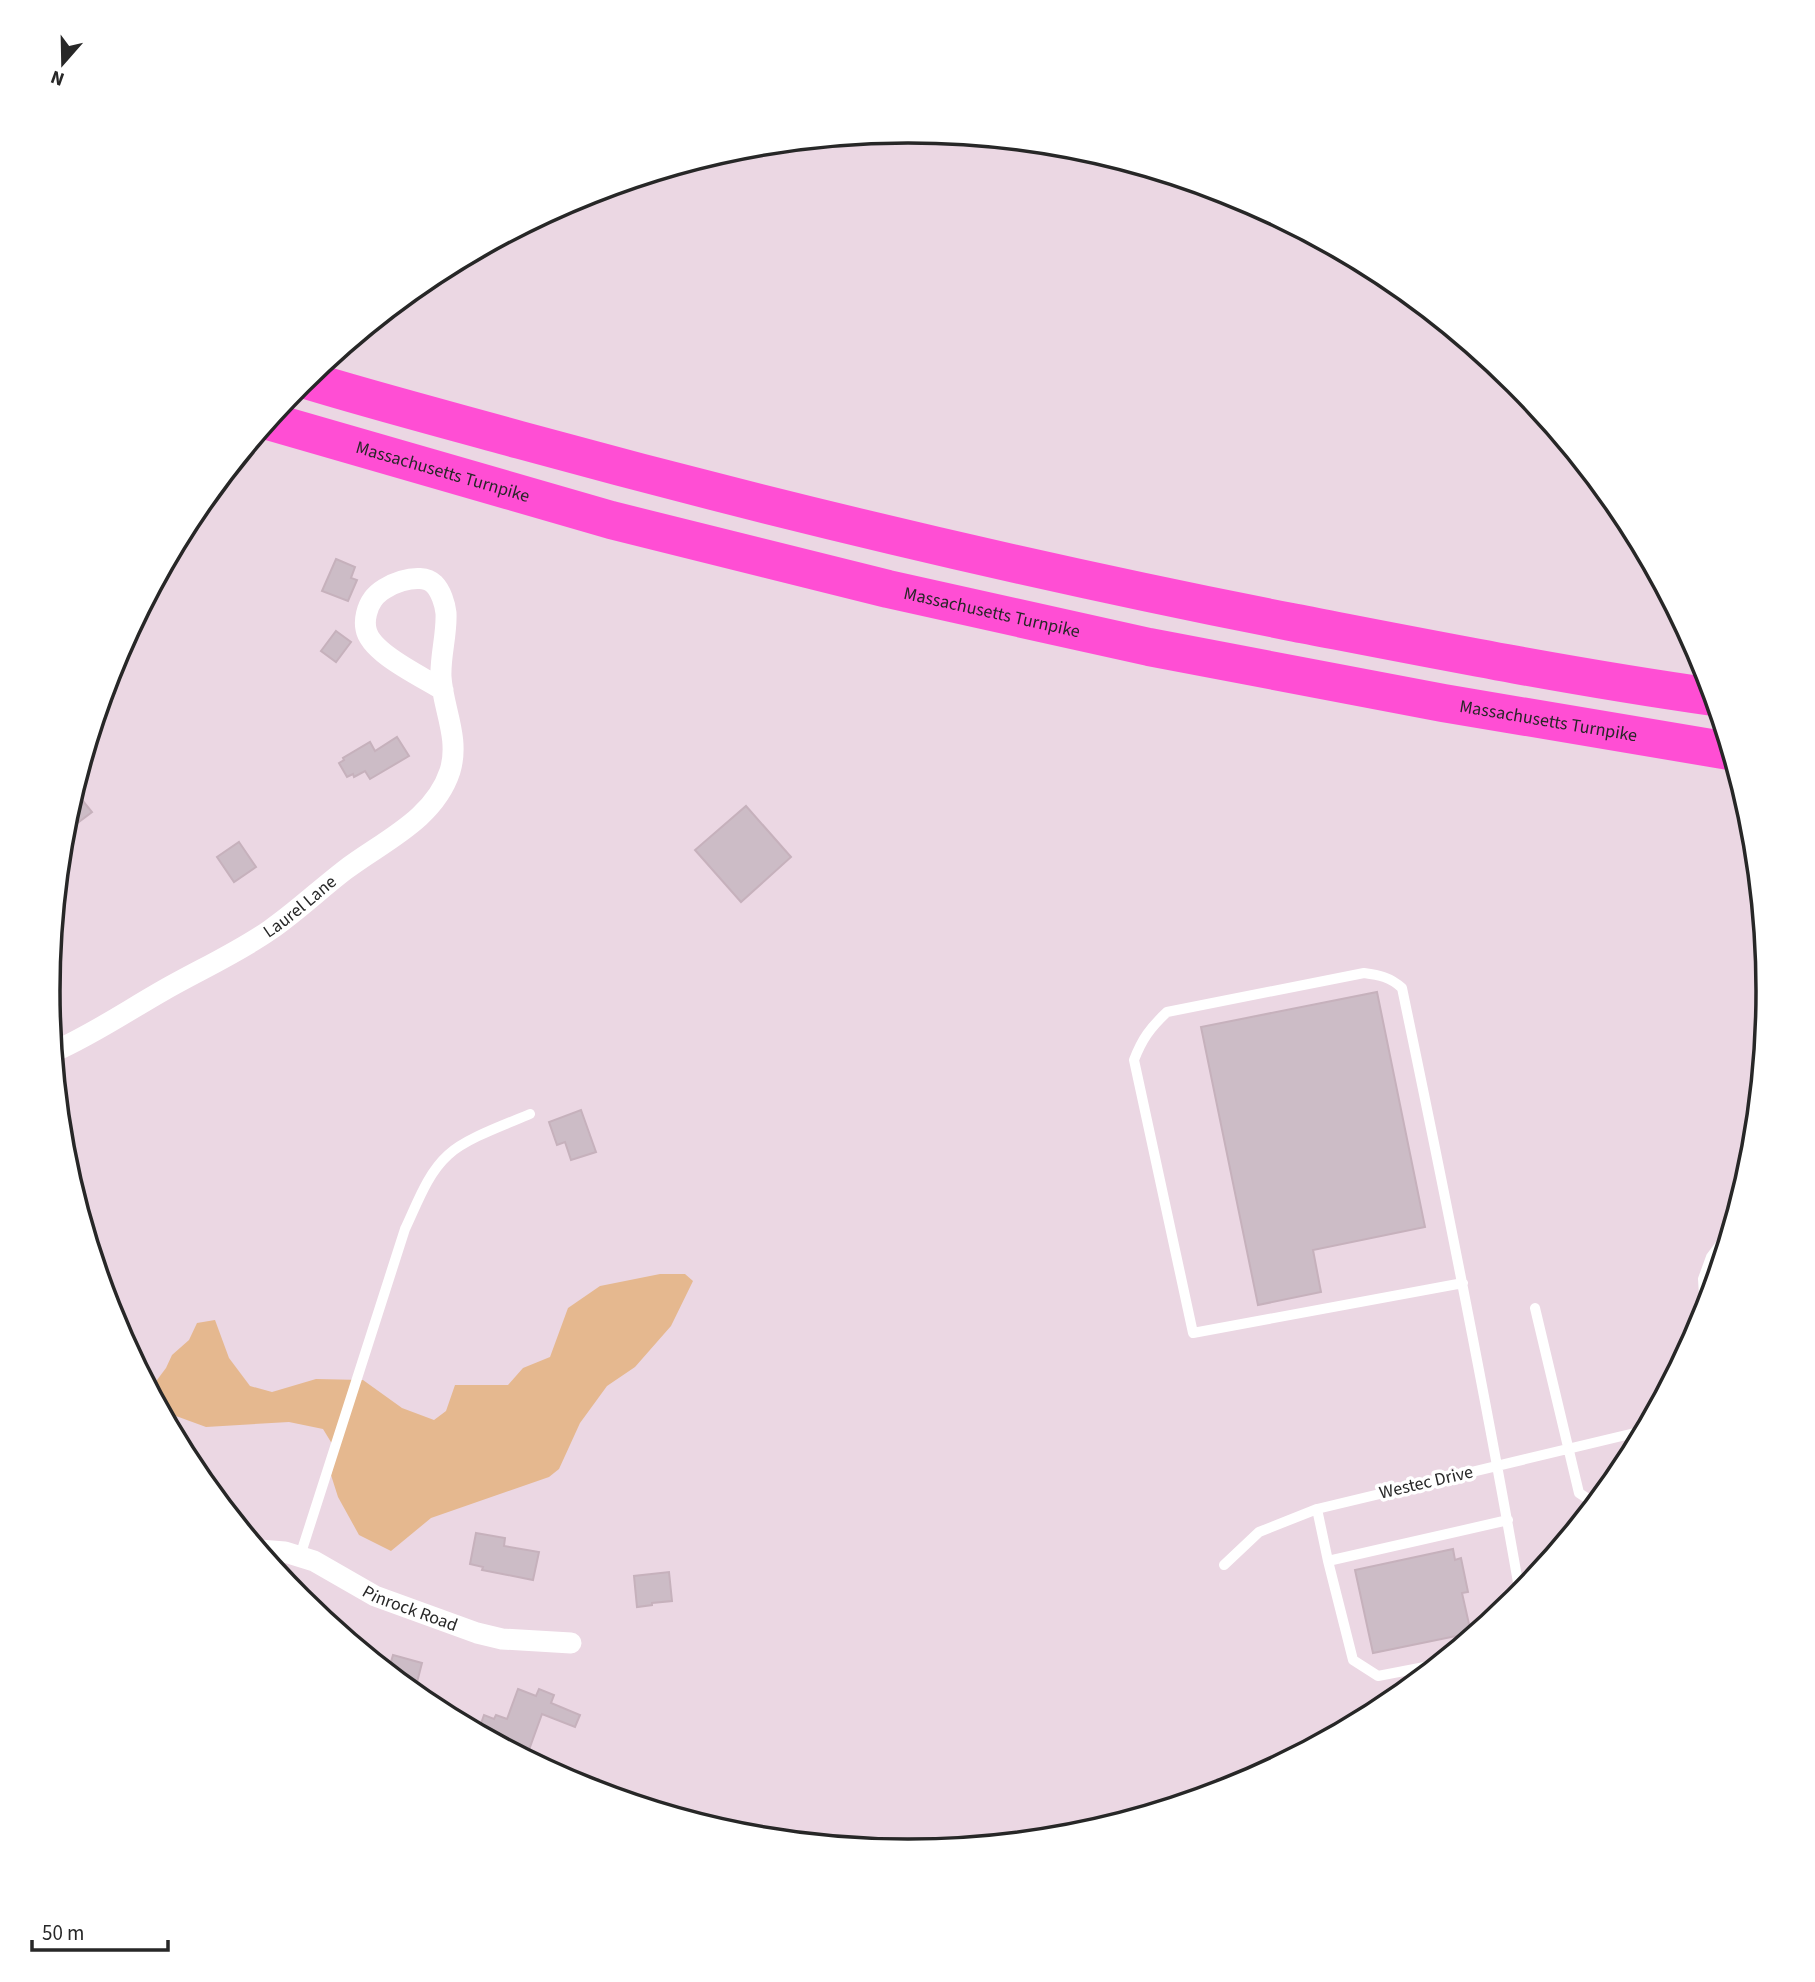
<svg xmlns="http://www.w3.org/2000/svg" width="1815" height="1982" viewBox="0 0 1815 1982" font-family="'Source Sans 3',sans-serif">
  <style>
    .green { fill: #e5b88f }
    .building { fill: #ccbcc6; stroke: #c6b1bc; stroke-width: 2 }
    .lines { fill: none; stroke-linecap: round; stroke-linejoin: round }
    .path { stroke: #fff; stroke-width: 3.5; stroke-dasharray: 5 3.5; stroke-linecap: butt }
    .service { stroke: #fff; stroke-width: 10 }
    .minor { stroke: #fff; stroke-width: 21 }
    .motorway { stroke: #ff4ed4; stroke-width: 38 }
    .labels { text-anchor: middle; stroke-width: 7; stroke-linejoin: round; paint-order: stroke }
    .street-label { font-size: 18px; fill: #272727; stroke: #fff }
    .rim { fill: none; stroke: #272727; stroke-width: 3.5 }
  </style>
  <rect width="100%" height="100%" fill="#ebd7e3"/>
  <!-- green -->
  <path class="green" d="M660 1274H685L693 1281 671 1326 635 1367 607 1386 580 1423 559 1469 549 1477 431 1518 391 1551 359 1535 338 1497 331 1475 337 1452 323 1429 289 1422 206 1427 165 1412 154 1384 166 1368 172 1355 189 1340 197 1323 215 1320 229 1358 250 1386 272 1392 316 1379 363 1380 402 1408 434 1420 446 1411 455 1385H508L523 1368 550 1357 568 1308 600 1286Z"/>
  <!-- building -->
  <path class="building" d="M336 559 355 567 351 578 357 580 348 601 322 591Z
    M336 631 351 642 336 662 321 651Z
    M397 737 409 756 370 779 365 771 354 777 353 774 347 777 339 763 344 760 343 758 370 742 375 751Z
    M74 790 92 812 75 825 66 815Z
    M746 806 791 857 741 902 695 850Z
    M239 842 256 867 234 882 217 857Z
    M1377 992 1425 1227 1313 1250 1321 1292 1258 1305 1201 1027Z
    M581 1110 596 1152 571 1160 565 1142 557 1145 549 1122Z
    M476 1533 505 1538 504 1546 539 1552 533 1580 482 1570 483 1567 470 1564Z
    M1453 1549 1455 1560 1461 1558 1468 1592 1462 1593 1471 1633 1373 1653 1355 1570Z
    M669 1572 672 1601 652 1603V1605L637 1607 634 1576Z
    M393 1655 422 1663 414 1694 388 1672Z
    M518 1689 536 1696 539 1689 554 1695 551 1703 580 1715 575 1727 542 1714 526 1758 478 1732 484 1715 494 1719 496 1715 507 1719Z"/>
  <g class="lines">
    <!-- path -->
    <path class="path" d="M1756 956 1765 962"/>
    <!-- service -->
    <path class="service" d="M1463 1283 1193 1333 1134 1060C1142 1039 1150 1028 1167 1012L1364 973C1379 975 1390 977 1402 988 1444 1189 1485 1391 1520 1594
      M1535 1308 1579 1493 1593 1502 1596 1501
      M1705 1311 1703 1279 1711 1257 1728 1234
      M1317 1509 1328 1561 1353 1660 1378 1676 1435 1665
      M300 1556 405 1229C417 1204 427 1174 448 1155 466 1138 507 1124 530 1114
      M1328 1561 1508 1520
      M1224 1565 1259 1532 1317 1509 1643 1431"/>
    <!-- minor -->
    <g class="minor">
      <path id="s1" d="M53 1052C92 1035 127 1011 164 990 199 970 237 953 270 930 296 912 319 890 345 870 383 841 434 820 450 771 460 738 443 709 441 677 440 656 447 635 446 613 445 604 441 591 434 584 420 570 382 585 373 599 367 607 364 620 366 629 370 653 423 677 443 690"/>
      <path id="s2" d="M259 1550 285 1552 314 1561 375 1596 477 1633 502 1639 571 1643"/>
    </g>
    <!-- motorway -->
    <g class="motorway">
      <path d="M303 379C375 401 448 420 520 440 775 510 1032 571 1291 622 1431 649 1571 677 1713 697"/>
      <path id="s3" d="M268 421 611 520 888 589 1149 647 1443 703 1729 751"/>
    </g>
  </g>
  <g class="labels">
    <!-- street labels -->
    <g class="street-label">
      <text dy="6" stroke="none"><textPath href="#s3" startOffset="182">Massachusetts Turnpike</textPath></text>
      <text dy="6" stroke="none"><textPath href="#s3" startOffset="749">Massachusetts Turnpike</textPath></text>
      <text dy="6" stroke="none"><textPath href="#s3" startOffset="1316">Massachusetts Turnpike</textPath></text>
      <text dy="6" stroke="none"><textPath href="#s1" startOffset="287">Laurel Lane</textPath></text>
      <text transform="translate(1426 1482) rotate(-13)" y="6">Westec Drive</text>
      <text dy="6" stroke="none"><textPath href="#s2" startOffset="164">Pinrock Road</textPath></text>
    </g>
  </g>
  <!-- crop -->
  <path d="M0 0H1815V1982H0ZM60 991a848 848 0 1 1 1696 0a848 848 0 1 1-1696 0Z" fill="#fff" fill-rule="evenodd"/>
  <path class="rim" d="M60 991a848 848 0 1 1 1696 0a848 848 0 1 1-1696 0Z"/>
  <!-- north arrow -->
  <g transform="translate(63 63) rotate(200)" stroke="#ffffff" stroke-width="5" paint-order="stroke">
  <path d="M0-5L12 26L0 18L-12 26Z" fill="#272727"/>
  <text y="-10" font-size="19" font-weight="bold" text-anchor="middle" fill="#272727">N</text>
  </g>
  <!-- scale -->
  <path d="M32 1940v10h136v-10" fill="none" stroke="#272727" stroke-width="3.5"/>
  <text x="42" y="1940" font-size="21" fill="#272727" stroke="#ffffff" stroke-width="5" paint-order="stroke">50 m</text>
</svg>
